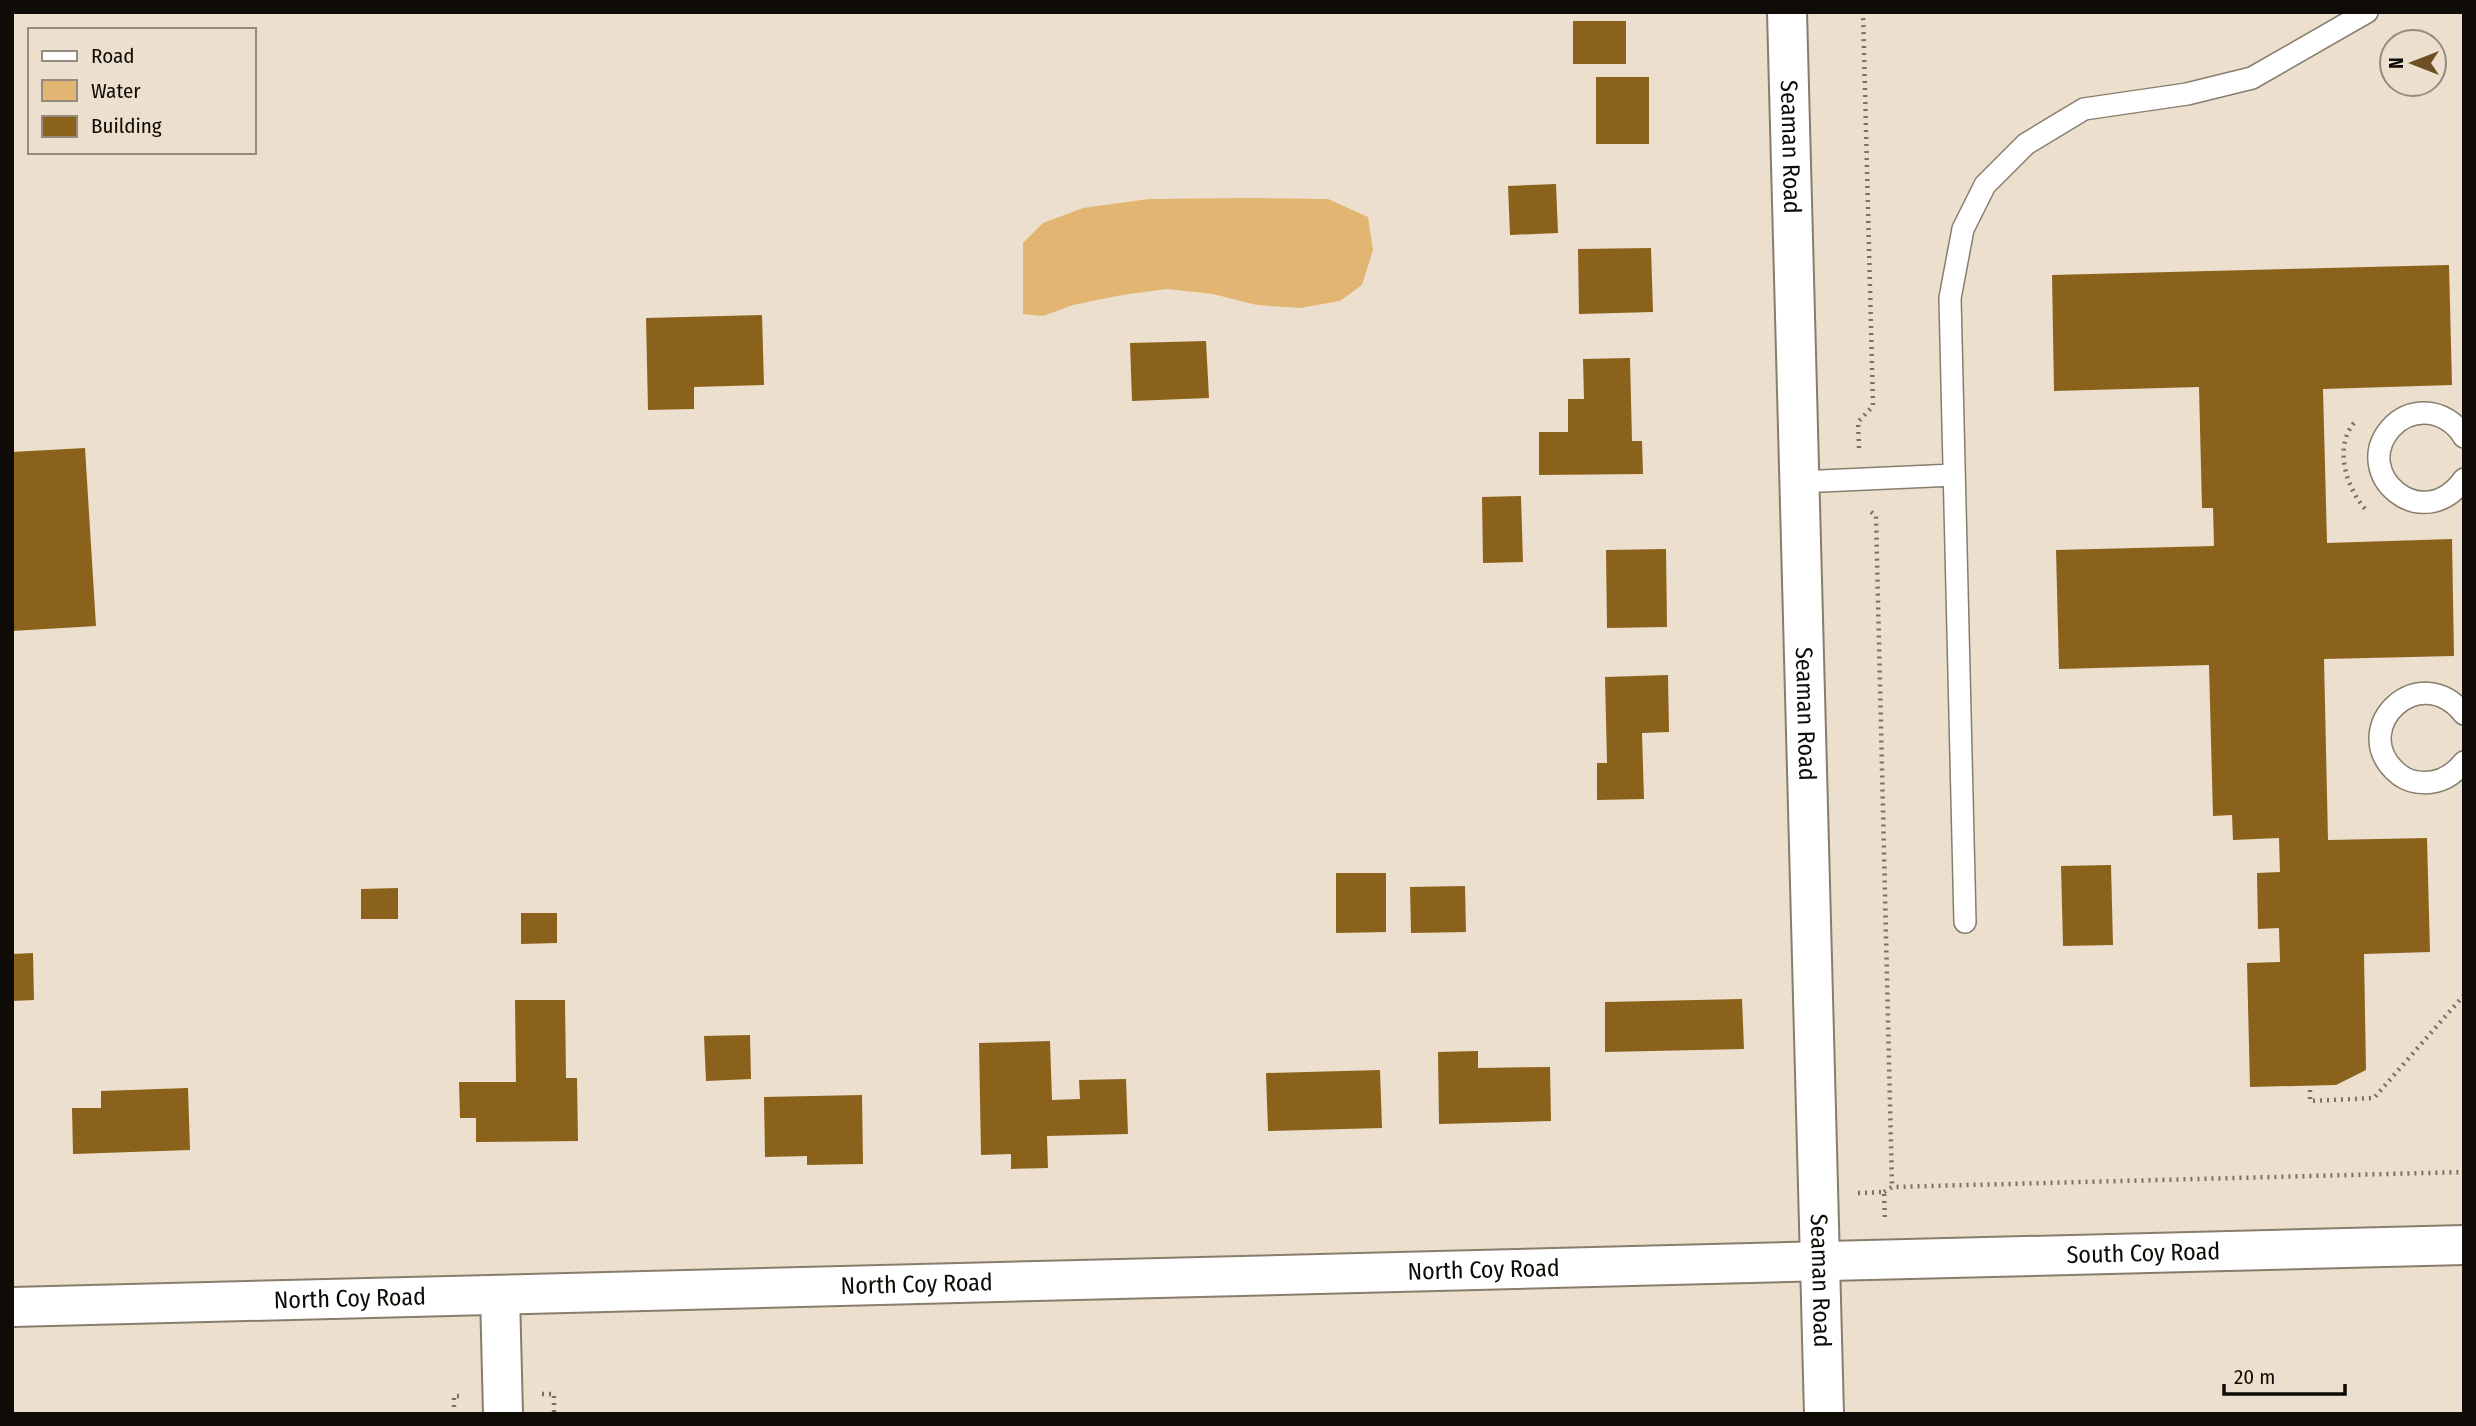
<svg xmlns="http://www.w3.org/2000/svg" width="2476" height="1426" viewBox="0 0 2476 1426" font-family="'Fira Sans Condensed',sans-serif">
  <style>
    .water { fill: #e2b573 }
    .building { fill: #8b621c }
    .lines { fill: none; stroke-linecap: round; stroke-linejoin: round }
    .service-casing { stroke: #887d6c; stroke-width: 24 }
    .minor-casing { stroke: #887d6c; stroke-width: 42 }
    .tertiary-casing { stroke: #887d6c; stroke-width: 42 }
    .path { stroke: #797165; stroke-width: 4.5; stroke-dasharray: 2 5; stroke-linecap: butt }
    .service { stroke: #fff; stroke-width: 21 }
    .minor { stroke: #fff; stroke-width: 38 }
    .tertiary { stroke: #fff; stroke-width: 38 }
    .labels { text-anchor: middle; stroke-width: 7; stroke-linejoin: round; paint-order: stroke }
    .street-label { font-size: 24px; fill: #0f0b06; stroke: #ecdfcd }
  </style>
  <rect width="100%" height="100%" fill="#ecdfcd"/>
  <!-- water -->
  <path class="water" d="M1246 198 1328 199 1368 217 1373 250 1362 285 1340 301 1300 308 1257 305 1213 294 1167 289 1122 295 1073 305 1043 316 1023 314V243L1043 223 1083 208 1149 199Z"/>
  <!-- building -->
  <path class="building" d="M1573 21H1626V64H1573Z
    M1596 77H1649V144H1596Z
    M1556 184 1558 233 1510 235 1508 186Z
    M1651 248 1653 312 1579 314 1578 249Z
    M2449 265 2452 385 2323 389 2327 543 2452 539 2454 656 2324 659 2328 840 2427 838 2430 952 2364 954 2366 1070 2336 1085 2250 1087 2247 963 2280 962 2279 928 2258 929 2257 873 2280 872 2279 838 2233 840 2232 815 2213 816 2209 665 2059 669 2056 550 2214 546 2213 508H2202L2199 387 2054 391 2052 275Z
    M762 315 764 385 694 387V409L648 410 646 318Z
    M1206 341 1209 398 1132 401 1130 343Z
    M1630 358 1632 441H1642L1643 474 1539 475V432H1568V399H1584L1583 359Z
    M85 448 96 626 12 631V452Z
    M1521 496 1523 562 1483 563 1482 497Z
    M1666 549 1667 627 1607 628 1606 550Z
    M1668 675 1669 732 1642 733 1644 799 1597 800V763H1607L1605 677Z
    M2111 865 2113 945 2063 946 2061 866Z
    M1336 873H1386V932L1336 933Z
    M1465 886 1466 932 1411 933 1410 887Z
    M398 888V919H361V889Z
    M521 913H557V943L521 944Z
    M33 953 34 1000 12 1001V954Z
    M1742 999 1744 1049 1605 1052V1002Z
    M515 1000H565L566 1078H577L578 1141 476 1142V1118H460L459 1082H516Z
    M750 1035 751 1079 706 1081 704 1036Z
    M1050 1041 1052 1100 1080 1099 1079 1080 1126 1079 1128 1134 1047 1136 1048 1168 1011 1169V1154L981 1155 979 1043Z
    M1478 1051V1068L1550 1067 1551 1121 1439 1124 1438 1052Z
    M1380 1070 1382 1128 1268 1131 1266 1073Z
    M188 1088 190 1150 73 1154 72 1108H101V1091Z
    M862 1095 863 1164 807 1165V1156L765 1157 764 1097Z"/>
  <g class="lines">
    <!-- service casing -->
    <g class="service-casing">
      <path id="service" d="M2464 437C2456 423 2441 413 2424 413 2411 413 2400 418 2391 428 2350 474 2423 537 2464 479
        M1799 482 1954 475
        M2464 714C2420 659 2350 726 2394 770 2400 776 2408 781 2417 782 2437 785 2452 777 2464 762
        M1965 922 1950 298 1963 229 1985 185 2026 144 2084 109 2187 94 2252 78 2367 12"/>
    </g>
    <!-- minor casing -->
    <g class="minor-casing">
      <path id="minor" d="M500 1295 503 1414"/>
    </g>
    <!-- tertiary casing -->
    <g class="tertiary-casing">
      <g id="tertiary">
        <path id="s1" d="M1787 12 1824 1414"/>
        <path id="s2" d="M12 1307 2464 1245"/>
      </g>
    </g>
    <!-- path -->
    <path class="path" d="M2354 423C2333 448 2347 490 2367 511
      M1859 448 1858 422 1873 406 1863 12
      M1871 512 1876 516 1892 1187
      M2310 1090V1101L2374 1098 2464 995
      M1884 1192 1892 1187 2464 1172
      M1858 1193 1884 1192 1885 1221
      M542 1394H554V1414
      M454 1414V1396H463"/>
    <!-- service -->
    <use href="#service" class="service"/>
    <!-- minor -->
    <use href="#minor" class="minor"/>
    <!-- tertiary -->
    <use href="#tertiary" class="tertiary"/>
  </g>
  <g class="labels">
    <!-- street labels -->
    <g class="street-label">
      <text dy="8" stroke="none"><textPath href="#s1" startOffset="135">Seaman Road</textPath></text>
      <text dy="8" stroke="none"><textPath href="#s1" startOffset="702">Seaman Road</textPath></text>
      <text dy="8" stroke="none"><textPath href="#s2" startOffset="2132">South Coy Road</textPath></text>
      <text dy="8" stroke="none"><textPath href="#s2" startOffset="1472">North Coy Road</textPath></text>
      <text dy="8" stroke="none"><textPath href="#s1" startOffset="1269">Seaman Road</textPath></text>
      <text dy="8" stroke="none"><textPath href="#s2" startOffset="905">North Coy Road</textPath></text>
      <text dy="8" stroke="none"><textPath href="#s2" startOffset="338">North Coy Road</textPath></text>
    </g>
  </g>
  <!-- border -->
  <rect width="2476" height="1426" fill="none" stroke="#0f0b06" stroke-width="28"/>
  <!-- legend -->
  <rect x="28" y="28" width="228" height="126" fill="#ecdfcd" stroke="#948a7d" stroke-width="2"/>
  <rect x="42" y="51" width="35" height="10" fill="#ffffff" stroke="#948a7d" stroke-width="2"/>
  <text x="91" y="63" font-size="21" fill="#0f0b06">Road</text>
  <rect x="42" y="80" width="35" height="21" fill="#e2b573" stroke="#948a7d" stroke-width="2"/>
  <text x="91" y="98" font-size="21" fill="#0f0b06">Water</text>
  <rect x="42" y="116" width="35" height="21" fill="#8b621c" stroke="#948a7d" stroke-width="2"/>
  <text x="91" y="133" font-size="21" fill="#0f0b06">Building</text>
  <!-- north arrow -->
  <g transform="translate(2413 63) rotate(270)"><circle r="33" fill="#ecdfcd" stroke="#948a7d" stroke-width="2"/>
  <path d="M0-5L12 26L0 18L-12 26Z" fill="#6c5023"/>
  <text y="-10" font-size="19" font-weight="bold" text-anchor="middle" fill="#0f0b06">N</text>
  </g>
  <!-- scale -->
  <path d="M2224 1384v10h121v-10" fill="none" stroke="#0f0b06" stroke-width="3.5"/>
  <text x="2234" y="1384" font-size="21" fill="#0f0b06" stroke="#ecdfcd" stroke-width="5" paint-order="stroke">20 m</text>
</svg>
